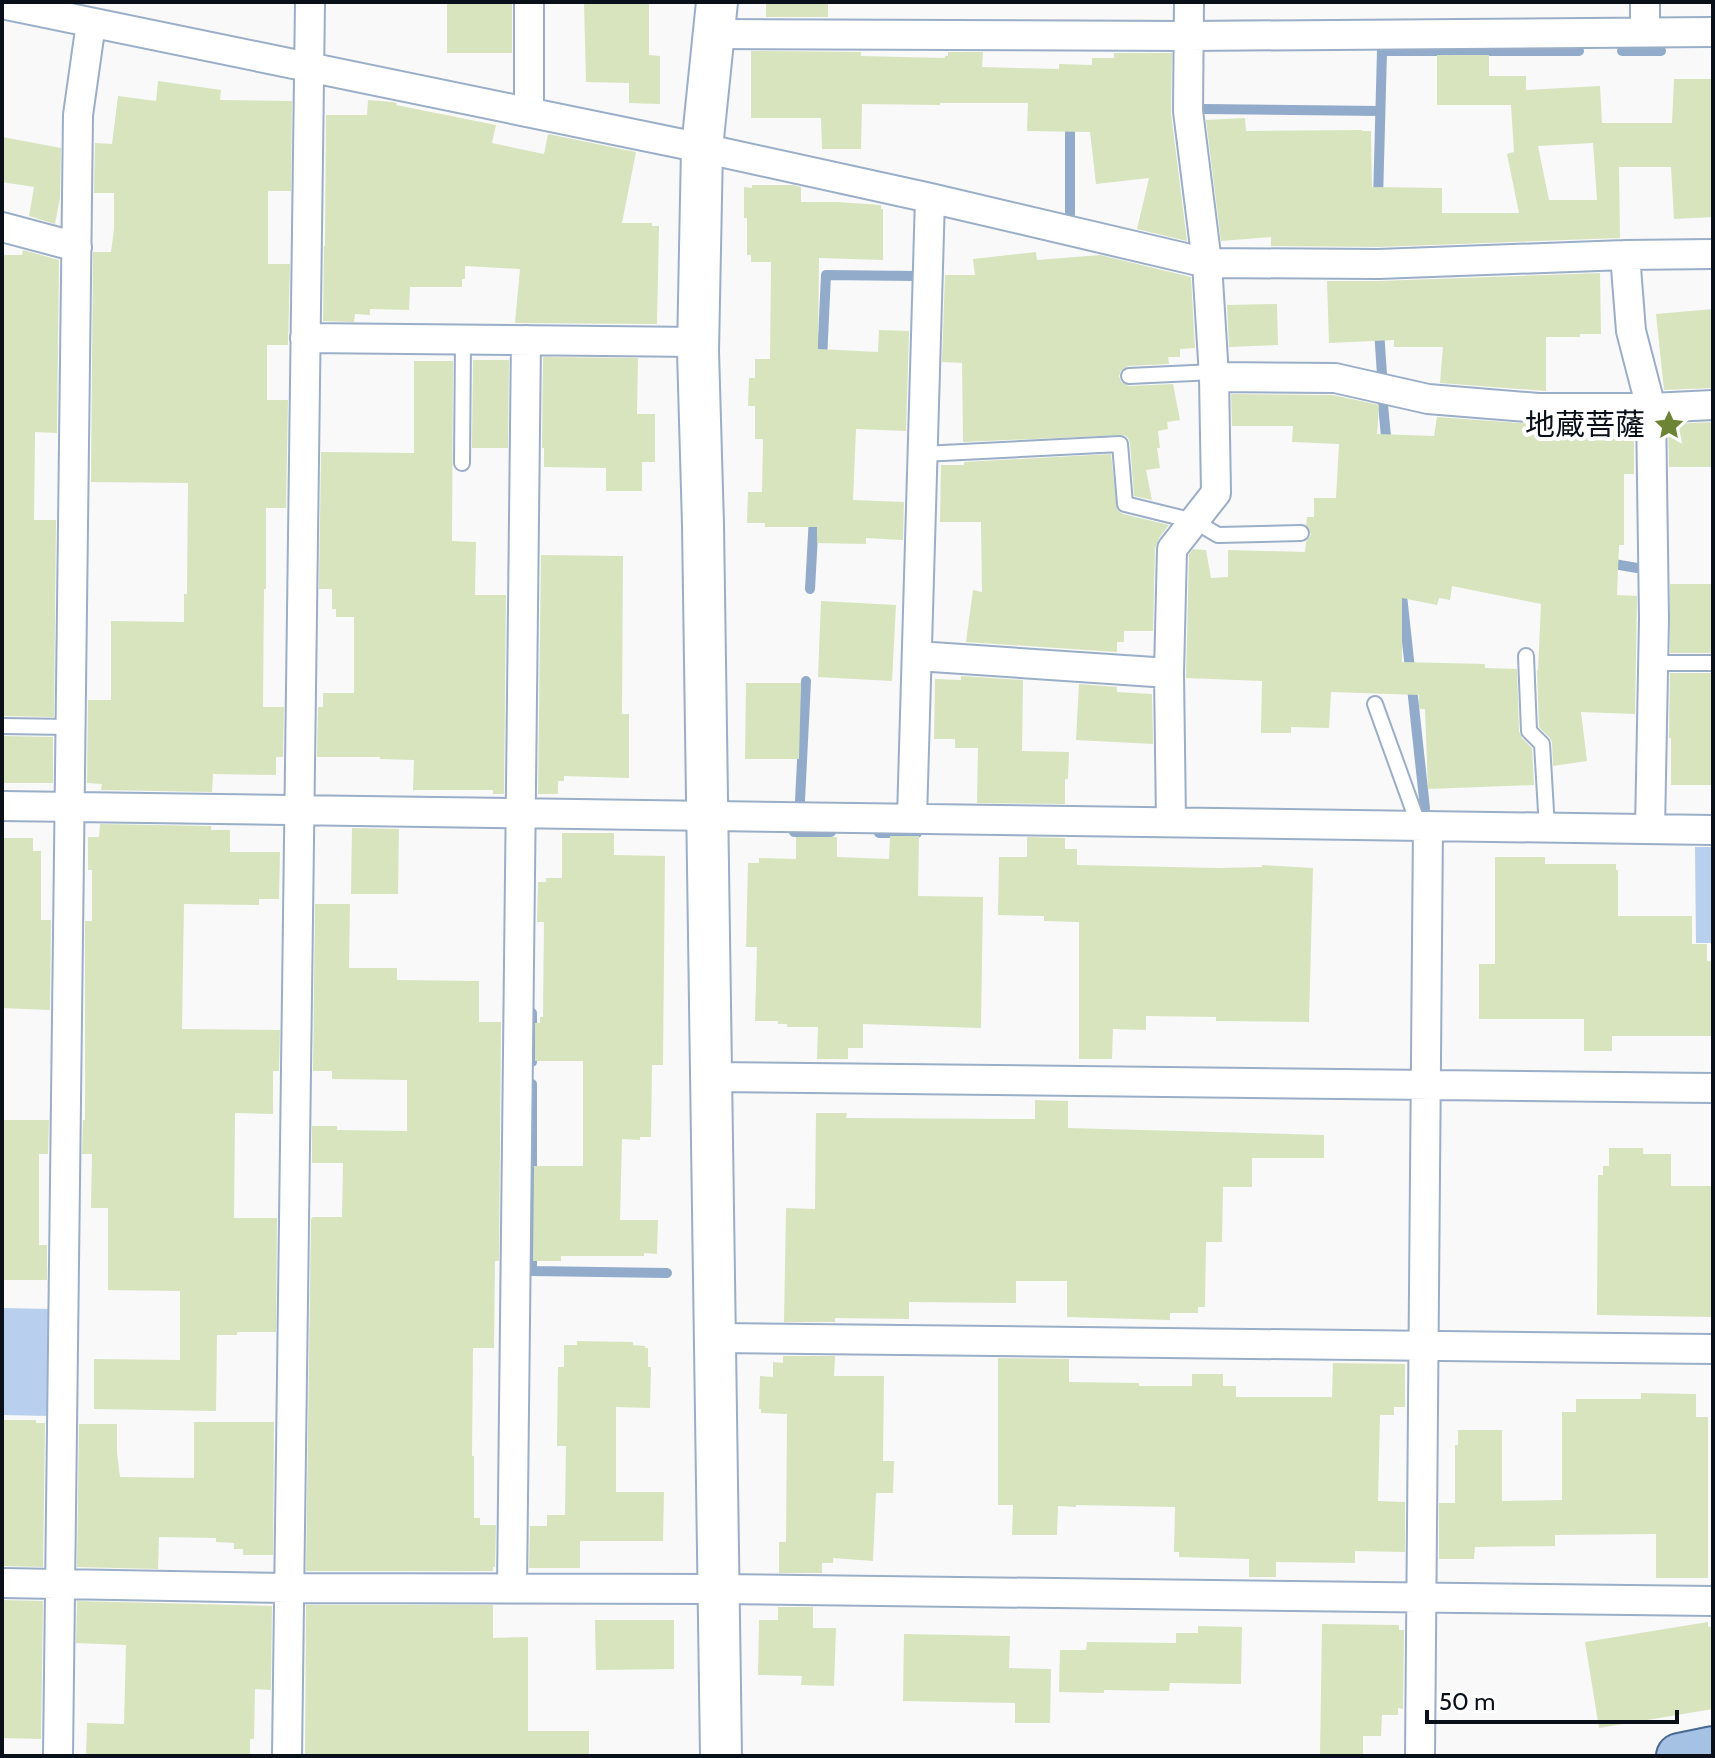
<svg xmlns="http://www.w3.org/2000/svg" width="1715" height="1758" viewBox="0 0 1715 1758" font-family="Cabin,'Noto Sans JP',sans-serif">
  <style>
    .green { fill: #b8d0ee }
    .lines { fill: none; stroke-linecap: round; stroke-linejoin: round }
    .stream { stroke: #93abca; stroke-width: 10 }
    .building { fill: #d7e4be; fill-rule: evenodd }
    .lane-casing { stroke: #9aaec8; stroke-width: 18 }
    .street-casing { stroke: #9aaec8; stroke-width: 32 }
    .secondary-casing { stroke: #9aaec8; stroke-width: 44 }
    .primary-casing { stroke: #476891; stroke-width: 48 }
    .lane { stroke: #fff; stroke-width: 14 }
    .street { stroke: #fff; stroke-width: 28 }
    .secondary { stroke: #fff; stroke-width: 40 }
    .primary { stroke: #a5c1e3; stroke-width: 44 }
    .labels { text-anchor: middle; stroke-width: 8; stroke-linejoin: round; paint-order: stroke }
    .poi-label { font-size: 30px; fill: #091019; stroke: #fff; text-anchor: end }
  </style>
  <rect width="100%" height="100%" fill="#f9f9f9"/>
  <!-- green -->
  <path class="green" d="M1695 847H1713V943H1696Z
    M2 1308 52 1309 50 1416 2 1415Z"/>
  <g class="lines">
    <!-- stream -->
    <path class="stream" d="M1622 51H1661
      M1203 109 1380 111
      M1070 119V214
      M1378 200 1382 51H1579
      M1379 330 1382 375
      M822 360 826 275 915 276
      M1383 405 1387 447
      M1608 563 1637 568
      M1401 586 1425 808
      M810 589 814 516
      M800 801 806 681
      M794 832H831
      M879 833H917
      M532 1013V1062
      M532 1084V1271L667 1273"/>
  </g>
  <!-- building -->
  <path class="building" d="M447 2H512V53H447Z
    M584 2H649V55L660 56V104L629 103V83L586 82Z
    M766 2H828V17H766Z
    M751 51 861 52V56L945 58V56H948V52H983L982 67 1059 69V64L1092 65V58H1114V53H1172L1171 113 1187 241 1137 229 1149 178 1096 184 1090 132 1027 131 1028 103H940V105L862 104 861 149H822L821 118H751Z
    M1437 55H1489V76H1526V90L1600 86 1602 123H1672L1674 79H1713V217L1674 219 1671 167H1619L1620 238 1378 247 1271 246V237L1221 241 1206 120 1245 118 1246 131 1362 130V131H1371L1372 187 1442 188V213H1519L1507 154 1514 152 1511 105H1437ZM1593 143 1597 200H1549L1538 146Z
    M158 81 221 90 220 100 292 101 291 191H268V264H290L288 345H267V400H288L286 508H266V589H264L263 707H284L283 757H276V775L213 774 212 792 101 790 102 784 87 783 88 700H111V621L184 622V594H187L188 483 91 482 93 252H111L114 229V193H94L95 143 112 144 118 96 156 101Z
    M368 100 392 102 397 103 396 105 496 125 492 143 544 154 548 134 636 152 622 223H652V226H659L657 324 515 323 520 269 465 266V279H462V287H410L409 310 370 309V315L355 314 354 322 323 321 324 246H325L326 115H367Z
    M2 137 61 148 60 198 55 224 29 216 34 187 2 182Z
    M752 185H793L801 187V202H837L881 205V209H883V260L819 258 818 349 878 352 879 330 909 331 906 431 856 429 853 500 904 502 903 540 866 538V544L817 543V527H765V523H747L748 492H762L763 439H755V406H748L749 378H755V359H770L771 262H751V255H747V218H744V187L752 188Z
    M23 250 59 260 57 433 35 432V436L34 520H56L54 717 2 716V258H4V255H22Z
    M1036 252 1037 260 1100 255 1191 277 1195 348 1180 349V357H1168L1169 364 1128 366 1121 371 1119 376 1121 382 1129 386 1173 384 1180 420 1167 422 1168 429 1158 431 1160 448H1157L1160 468 1146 470 1152 500 1134 496 1130 443 1128 438 1124 435 963 442 962 363 942 362 945 275H975L973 259Z
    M1600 273 1601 334H1580V337H1546V391L1440 383 1443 347H1394V340L1329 343 1327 281H1379Z
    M1277 304 1278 345 1229 347 1227 305Z
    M1713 309V388L1664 390 1656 314Z
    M543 357 638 358 637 414H655V462H642V491H606V468L544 467V448H542Z
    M473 360H509L508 448H472Z
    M414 361H453L452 541 476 542 475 595H506L504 794H493V790H413L414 760 380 759V757H317L318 707H323V693H354V617H336V609H332V589H319L321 452 414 453Z
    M1231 394 1333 395 1379 405 1377 434 1434 436 1437 417 1546 425V427H1602V425H1634V474H1624V545H1619L1617 595 1637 596 1635 714 1581 712 1587 761 1553 766 1552 742 1549 737 1539 727 1537 670H1538L1541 604 1452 586 1450 600 1439 598 1437 605 1402 598V662L1485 664V668L1517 669 1519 731 1522 738 1532 748 1534 785 1428 789 1425 709H1419V695L1331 692 1329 728 1291 727V733H1261L1262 681 1186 678 1189 555 1193 549 1206 550 1211 578 1228 577V550L1305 552 1306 542 1311 534 1306 525 1307 517H1314V498H1336L1339 444 1292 442 1293 426H1232Z
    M1713 422V467H1669L1668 424Z
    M1111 454 1117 510 1123 514 1169 525 1159 538 1155 549 1153 631H1124V642H1117V652L966 642 973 590 982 592 981 522H940L941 465H964V462Z
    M541 555 623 556 622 714H629V778L564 776V781H558V794H538Z
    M1670 584H1713V653H1670Z
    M821 601 896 605 892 681 818 677Z
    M1670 673H1713V785H1671V738H1669Z
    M961 676 1023 680 1022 751 1069 752 1068 779H1065V804L977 803 978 748H955V739H934L935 679 961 680Z
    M746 683H801L799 759H745Z
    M1079 684 1117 687V692L1152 694 1153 744 1076 740Z
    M2 736 53 737V783H2Z
    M100 824 211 826V830H230V852H280L279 899H259V905L184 904 182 1029 280 1030 279 1071H273V1114L235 1113 234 1218H277L276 1332H237V1335H217L216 1411 94 1409V1359L180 1360V1291L108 1290V1208H91L92 1154H82L83 1120H85V921H92V870H88V837H99Z
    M352 828 399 829 398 894H351Z
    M562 833H614V855L665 856 663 1065H652L651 1137H640V1140L622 1139 620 1220H658L657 1254 644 1253V1256H561V1261H533L534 1166H583V1061H535V1023H540V1017H543L544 922H537L538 882H546V878H562Z
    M890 836H919L918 896 983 897 981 1028 863 1024V1048H848V1059H817L818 1027H787V1024H778V1021H755L757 947H746L748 863H759V858L796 859V837H837V857L889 859Z
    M1027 837 1065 838V849H1077V865L1219 868 1262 867V865L1313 868 1309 1022 1216 1021V1017L1146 1016V1030L1113 1029 1112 1059H1079V922L1044 921V916L998 915 999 857H1027Z
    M2 838H33V851H41V920H51L50 1010 2 1008Z
    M1495 857H1545V864H1616V870H1618V916H1692V944H1707V961H1713V1036H1612V1051H1584V1019H1479V964H1495Z
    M315 904H350L349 968H397V980L479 981V1022H501L499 1261H495L494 1348H473L472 1456H474V1518H480V1525H496L495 1567H493V1571H306L311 1219 313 1217H342L343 1163H312V1126H337V1130L407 1131V1080L332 1079V1071H313Z
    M1035 1100 1068 1101V1128L1324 1135V1158H1252V1187H1223L1222 1242H1206L1205 1307H1198V1313H1170V1320L1067 1317V1281H1016V1303L909 1302V1319L835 1318V1322H784L786 1208 815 1209 816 1113H847L846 1118 1035 1119Z
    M2 1120H49L48 1154H39V1245H47V1280H2Z
    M1609 1148H1643V1154H1671V1186H1713V1317L1597 1315 1598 1175H1603V1166H1609Z
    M577 1341 633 1342V1345L645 1346V1348H648V1367H651L650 1408 616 1407V1492H664L663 1541H580V1568H529L530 1526H547V1515H565L566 1446H557L558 1367H564V1345H577Z
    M783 1356H835L834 1376H884L883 1461H894L893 1493H876L873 1561 833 1558V1563H822V1573H779V1542H786L787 1414 761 1413V1409H759L760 1376 773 1377V1362L783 1363Z
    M998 1358 1069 1359V1382L1139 1383V1386H1192V1374H1223V1386H1236V1397H1332L1333 1363 1405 1364V1407H1394V1415H1380L1378 1501 1405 1502V1552L1355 1551V1563L1276 1562V1577H1249V1559L1179 1557V1552H1174L1175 1507 1076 1505V1507L1058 1506 1057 1535H1012L1013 1505H998Z
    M1641 1393 1696 1394V1417H1708V1578H1656V1534L1555 1535V1546L1475 1547 1474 1559H1439V1503H1455V1445H1458V1430H1502V1501L1562 1500V1412H1576V1399H1641Z
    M2 1420H36V1423H45L43 1567 2 1566Z
    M194 1422H274L273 1555H243V1549H234V1543L216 1542V1538L159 1537 158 1569 77 1567 79 1424H117V1453L120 1477 194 1478Z
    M2 1600 43 1601 41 1739 2 1738Z
    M77 1601 272 1606 271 1690 255 1689 254 1739H250V1756H86L87 1723 124 1724 126 1645 76 1643Z
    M306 1605H493V1638L528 1637V1731H589V1756H305Z
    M778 1607H813V1628H836L834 1686 801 1685 802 1676 758 1675 759 1620H778Z
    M595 1620H674V1669L596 1670Z
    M1708 1622V1627L1713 1626V1709L1599 1728 1585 1642Z
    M1322 1624 1399 1625V1630H1404L1403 1709 1398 1708V1715H1382L1381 1736H1363V1756H1320Z
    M1198 1626 1242 1627 1241 1684 1170 1683 1169 1691 1104 1690V1693L1059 1692 1060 1650H1086L1087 1642 1176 1643V1633H1198Z
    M904 1634 1010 1636 1009 1668 1051 1669 1050 1723H1015V1703L903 1701Z"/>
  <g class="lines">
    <!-- lane casing -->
    <g class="lane-casing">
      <path id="lane" d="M1129 376 1214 372
        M922 454 1120 444 1125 504 1194 521 1218 535 1301 533
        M462 463 463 339
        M1526 656 1529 731 1542 744 1547 828
        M1653 663H1713
        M1375 704 1419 826
        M2 726 71 727"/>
    </g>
    <!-- street casing -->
    <g class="street-casing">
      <path id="street" d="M529 2V112
        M2 4 702 148 930 198 1207 263 1378 264 1625 255 1713 254
        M1645 31V2
        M714 34 1189 36 1713 32
        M2 227 77 247
        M1625 255 1631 331 1651 408 1654 619 1650 829
        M305 338 698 342
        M1214 377 1335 378 1428 399 1538 408H1651L1713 405
        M917 656 1169 673
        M2 806 1713 830
        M912 818 930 198
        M1171 822 1169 673 1172 549 1216 493 1214 377 1207 263 1188 111 1189 2
        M711 1077 1713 1088
        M715 1338 1713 1349
        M2 1583 289 1588 717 1589 1713 1601
        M512 1588 526 340
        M58 1756 78 115 91 23
        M287 1756 310 2
        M1420 1756 1428 826"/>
    </g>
    <!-- secondary casing -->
    <g class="secondary-casing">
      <path id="secondary" d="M717 2 702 148 698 351 703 525 721 1756"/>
    </g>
    <!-- primary casing -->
    <g class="primary-casing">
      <path id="primary" d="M1679 1756 1713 1749"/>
    </g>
    <!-- lane -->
    <use href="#lane" class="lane"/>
    <!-- street -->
    <use href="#street" class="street"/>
    <!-- secondary -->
    <use href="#secondary" class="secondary"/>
    <!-- primary -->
    <use href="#primary" class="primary"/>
  </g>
  <!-- icons -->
  <defs>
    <g id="sight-bare" transform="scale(2.4)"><path d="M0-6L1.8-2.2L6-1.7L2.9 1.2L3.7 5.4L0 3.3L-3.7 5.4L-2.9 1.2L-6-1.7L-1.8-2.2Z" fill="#6e8435" stroke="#fff" stroke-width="2.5" paint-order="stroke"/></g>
  </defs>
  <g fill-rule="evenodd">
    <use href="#sight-bare" x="1669" y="425"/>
  </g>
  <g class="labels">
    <!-- poi labels -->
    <g class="poi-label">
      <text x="1645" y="435">地蔵菩薩</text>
    </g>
  </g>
  <!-- border -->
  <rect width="1715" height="1758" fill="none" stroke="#091019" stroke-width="8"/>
  <!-- scale -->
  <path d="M1427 1710v12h250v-12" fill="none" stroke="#091019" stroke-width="4"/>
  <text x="1439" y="1710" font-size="24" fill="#091019" stroke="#ffffff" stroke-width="6" paint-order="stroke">50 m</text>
</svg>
